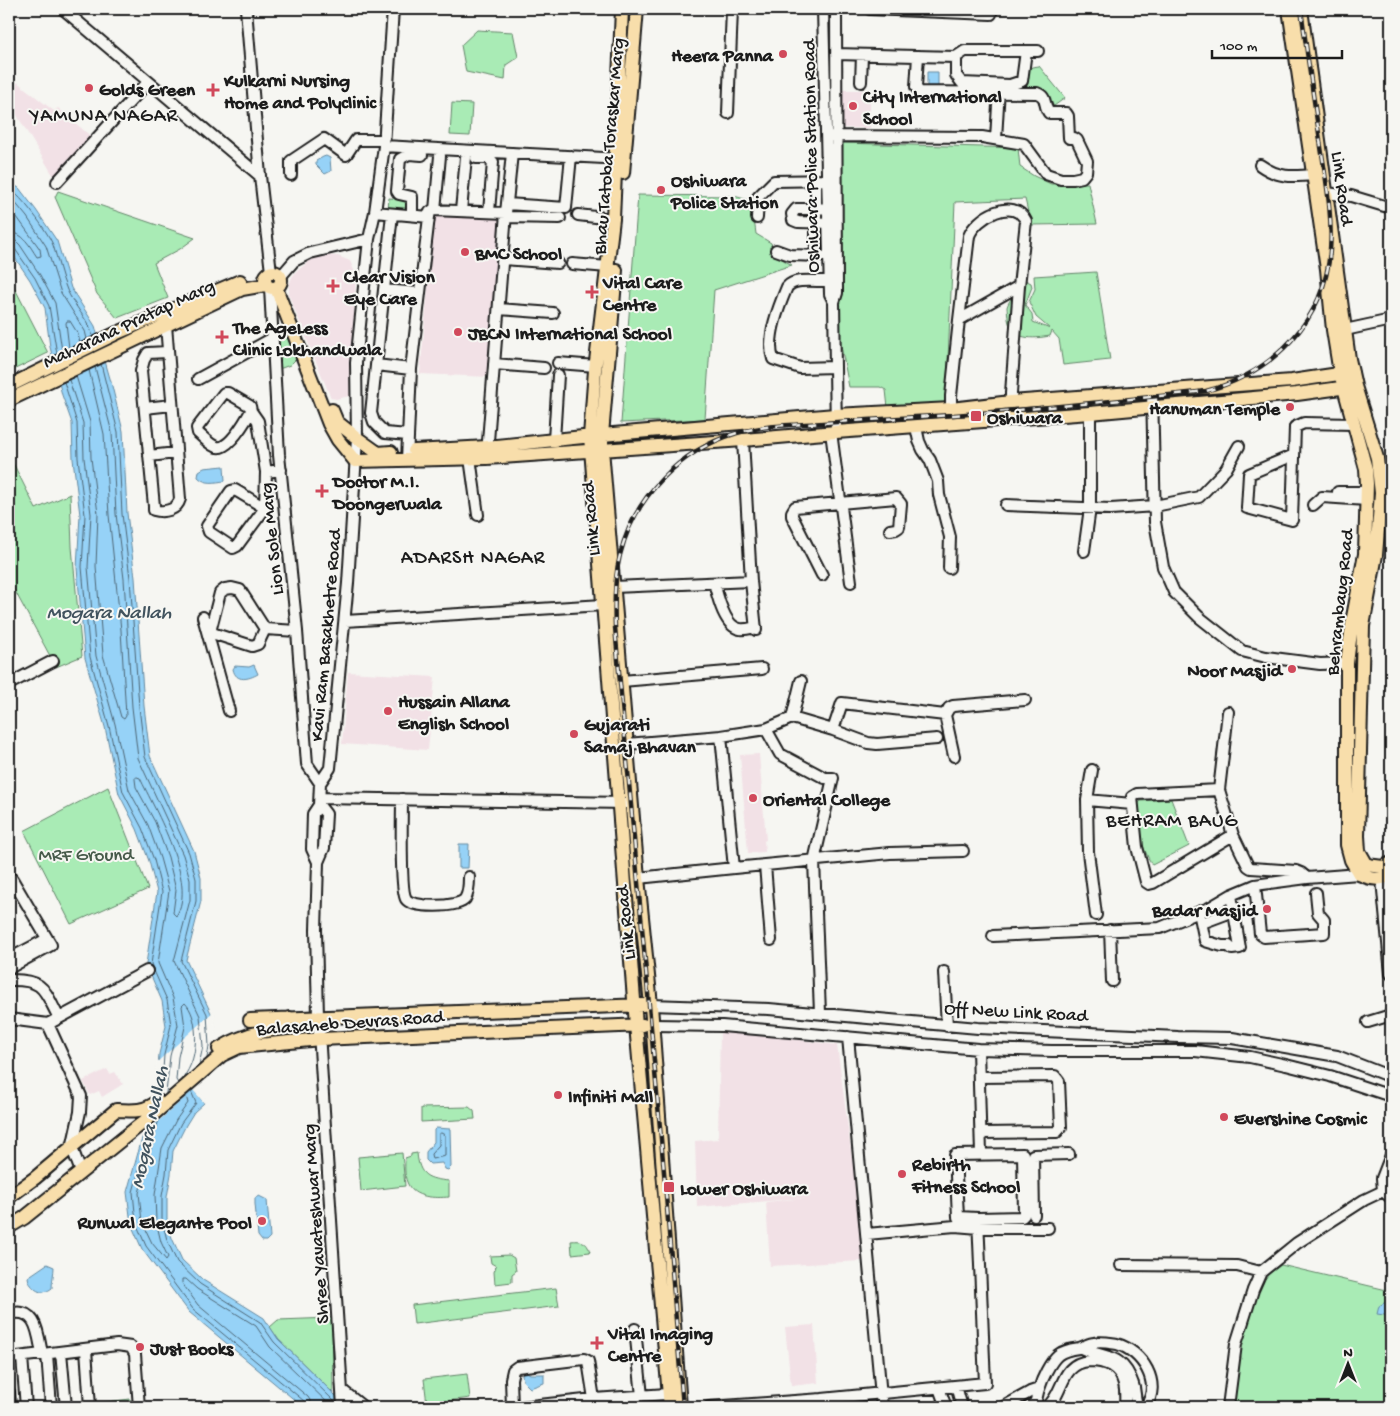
<svg xmlns="http://www.w3.org/2000/svg" width="1400" height="1416" viewBox="0 0 1400 1416" font-family="'Gochi Hand',sans-serif">
  <style>
    .built { fill: #f2e1e6 }
    .green { fill: #a9ebb5; stroke: #628468 }
    .water { fill: #96d2f7; stroke: #65899f }
    .pier { fill: #f6f6f2 }
    .lines { fill: none; stroke-linecap: round; stroke-linejoin: round }
    .shore { stroke: #4d6574; stroke-width: 1 }
    .minor-casing { stroke: #1c1c1c; stroke-width: 14 }
    .major-casing { stroke: #1c1c1c; stroke-width: 16 }
    .minor { stroke: #f6f6f2; stroke-width: 10 }
    .major { stroke: #f8deab; stroke-width: 12 }
    .rail-casing { stroke: #1c1c1c; stroke-width: 4.5 }
    .rail { stroke: #f6f6f2; stroke-width: 2.5; stroke-dasharray: 8; stroke-linecap: butt }
    .poi-dot { fill: #d1495b; stroke: #f6f6f2; stroke-width: 2 }
    .labels { text-anchor: middle; stroke-width: 4; stroke-linejoin: round; paint-order: stroke }
    .poi-label { font-size: 19px; font-weight: bold; fill: #1c1c1c; stroke: #f6f6f2; text-anchor: start }
    .street-label { font-size: 19px; fill: #1c1c1c; stroke: #f6f6f2 }
    .park-label { font-size: 19px; fill: #465a4a; stroke: #f6f6f2 }
    .neighbourhood-label { font-size: 20px; letter-spacing: 1px; fill: #1c1c1c; stroke: #f6f6f2 }
    .water-label { font-size: 20px; font-style: italic; fill: #41535e; stroke: #f6f6f2 }
  </style>
  <rect width="100%" height="100%" fill="#f6f6f2"/>
  <filter id="ink" filterUnits="userSpaceOnUse"><feTurbulence type="fractalNoise" baseFrequency=".02" numOctaves="2"/><feDisplacementMap in="SourceGraphic" scale="10" xChannelSelector="R" yChannelSelector="G"/><feConvolveMatrix kernelMatrix="1 2 1 2 8 2 1 2 1" color-interpolation-filters="sRGB"/></filter>
  <g filter="url(#ink)">
    <!-- built -->
    <path class="built" d="M17 82 54 111 58 108 95 140 56 180 9 102V93Z
      M836 90H870V128H836Z
      M435 213 502 218 490 377 420 374Z
      M326 255 338 256 350 261 356 275 350 396 336 399 331 398 289 296V285L292 277 297 271 312 259Z
      M348 672 435 677 428 750 342 744Z
      M759 754 766 840 764 841 765 852 748 853 740 755Z
      M720 1029 837 1045 857 1195 863 1261 770 1266 766 1202 805 1198 697 1207 695 1141 718 1139Z
      M107 1069 110 1074 115 1072 123 1084 102 1097 99 1091 90 1095 83 1081Z
      M814 1325 818 1383 791 1386 785 1327Z"/>
    <!-- green -->
    <path class="green" d="M477 30 513 32 518 57 506 65 505 80 466 72 461 45Z
      M1039 66 1065 98 1054 106 1042 92 1028 88 1025 82 1028 70 1032 67Z
      M452 103 472 104 470 136 450 135Z
      M842 143 1018 148 1020 167 1034 176 1051 184 1088 183 1097 224 1031 225 1025 199 955 202 946 404 888 408 886 390 880 387H849L835 314Z
      M58 191 195 238 180 249 154 263 168 298 117 318 97 294 55 197Z
      M638 195 734 196 755 202 754 219 756 234 771 243 775 255 792 265 714 290 705 419 621 423Z
      M389 198 411 200 410 212 388 210Z
      M1096 272 1110 360 1063 365 1059 339 1052 331 1050 336C1033 339 1012 341 1008 319 1008 316 1007 310 1007 307 1009 300 1019 286 1023 279L1031 283 1032 287 1025 305 1032 314 1033 322 1050 329 1036 317 1029 302 1035 289 1034 276Z
      M9 277 48 353 9 372Z
      M284 329 296 359 290 365 279 369 277 331Z
      M9 455 36 509 70 494 72 547 82 656 56 667 9 580Z
      M108 787 148 889 71 924 24 831Z
      M1171 799 1189 846 1152 865C1140 843 1137 830 1136 805L1141 801Z
      M469 1107 474 1111 475 1119 421 1122V1108Z
      M402 1153 405 1186 361 1191 358 1157Z
      M417 1153C419 1176 428 1179 449 1181V1197C436 1198 413 1199 407 1182 404 1175 405 1165 405 1158L411 1156V1154Z
      M571 1241C581 1240 587 1241 590 1252L572 1254Z
      M509 1255 514 1258 516 1271 512 1274V1282L495 1284 494 1272 496 1266 491 1263 490 1256Z
      M1281 1265 1391 1291V1407H1230L1239 1346 1255 1291 1269 1274Z
      M556 1288 559 1306 414 1324 412 1305Z
      M332 1318 333 1393 278 1339 270 1327 278 1320Z
      M467 1374 470 1398 427 1404 424 1379Z
      M130 1399 131 1407H99V1403Z"/>
    <!-- water -->
    <path class="water" d="M927 72H938V88L927 89Z
      M323 157 326 156 330 158 331 171 325 174 316 165V161Z
      M9 182 19 188 36 210 57 241 71 288 95 326 111 382 123 431 127 513 135 578 144 706 150 756 194 851 201 878V901L186 960 211 1013 213 1028 196 1093 204 1103 194 1112 186 1125 173 1151 171 1174 167 1197V1219L172 1238 182 1260 203 1280 264 1318 278 1339 337 1397 351 1407H303L189 1312 142 1249 131 1224 127 1192 157 1085 159 1054 166 1026 162 1001 146 964 157 892 149 861 137 829 119 794 105 727 85 658 77 568 80 515 73 459 72 423 62 395 50 347 45 308 30 280 9 249Z
      M224 466 225 481C215 482 206 485 198 477L199 471 204 468Z
      M254 665 258 674C249 679 236 683 233 669L235 666 249 667Z
      M459 844H469L468 868H459Z
      M436 1128 450 1129 451 1167 448 1170 445 1169 442 1163 430 1164 426 1160V1152L434 1142V1130Z
      M259 1196 267 1200 270 1237 266 1241H262L258 1236 255 1204V1198Z
      M47 1264 54 1267C54 1273 52 1280 52 1288 42 1296 35 1291 29 1282L28 1277Z
      M1391 1299V1316L1377 1314 1379 1306Z
      M525 1371 530 1374H544V1383L530 1388 523 1381 522 1374Z"/>
    <!-- pier -->
    <path class="pier" d="M214 1011 217 1047 211 1073 199 1092 206 1101 204 1103 193 1090 140 1138 154 1084 156 1063Z"/>
    <g class="lines">
      <!-- shore -->
      <path class="shore" d="M9 188C22 197 47 230 53 245 58 260 61 276 67 290 74 306 88 319 93 336
        M9 195 27 217 46 246 61 293 85 331 87 339
        M9 206 40 249 41 256 37 257C29 245 24 233 9 232
        M9 240H15L20 245 40 275 55 303 62 351
        M9 246 15 249 35 278 49 306 57 354
        M69 348 66 323 67 321H70L78 334 80 343
        M101 364 118 432 122 514 130 578 139 707 145 757 189 853 196 879V901L181 961 207 1014 209 1046 207 1058
        M95 367 112 433 116 514 124 579 132 707 138 758 183 855 190 879V900L174 961 200 1016 203 1046 199 1065
        M76 376 90 422 91 458 98 514 96 566 103 655 121 717 124 719 126 716 121 630 109 515 104 434 89 370
        M69 380 83 423 84 458 91 514 88 567 96 656 115 724 129 790 148 825 160 858 169 891 158 963 173 998 178 1025 170 1056 166 1093
        M64 382 77 423 78 458 85 515 82 567 90 657 109 726 123 792 142 828 154 860 162 892 151 964 167 1000 171 1025 164 1055 162 1085 160 1094
        M137 777 140 778C155 810 198 883 176 916L173 913 176 890 168 857 155 822 136 787 135 779Z
        M178 1083 176 1080 178 1057 185 1027 182 1006 185 1003C198 1016 198 1049 190 1066 188 1071 185 1075 182 1080
        M191 1091 196 1103 181 1123 168 1150 166 1174 162 1196V1220L167 1240 177 1262 200 1284 260 1322 274 1342 336 1403
        M159 1119 139 1193 142 1222 152 1243 166 1260 168 1257 161 1242 156 1221 155 1195 162 1148 176 1120 188 1103 186 1096
        M151 1126 133 1192 136 1223 146 1246 193 1309 304 1401 306 1407
        M441 1133 445 1135V1156L432 1159 431 1154 439 1145V1135Z
        M312 1407 311 1402 308 1397 198 1305 182 1283V1279H186L197 1289 256 1326 270 1347 332 1407"/>
      <!-- minor casing -->
      <g class="minor-casing">
        <path id="minor" d="M63 9 260 176
          M246 9 260 176 271 272
          M823 9 830 294 834 302
          M870 9 991 14
          M836 54 956 57 965 51H1038
          M956 57V75L962 83 1010 85 1022 81 1026 51
          M861 82 862 55
          M728 113 732 9
          M827 136 982 137 1024 144 1046 174 1061 179H1073L1082 177 1086 172 1087 161 1077 140 1074 138H1069L1068 116 1066 113H1049C1043 105 1048 97 1037 93L919 92 916 87 918 56
          M996 139 999 88
          M384 146 622 159
          M476 158H487L493 162 489 212
          M1260 165C1278 178 1292 177 1313 175
          M291 175V161L324 139 346 155 356 140H384
          M57 182 148 82
          M1326 193 1351 196 1391 208
          M507 204 566 208 571 156
          M435 210 440 156
          M461 211 466 157
          M375 212 429 217 430 212 433 210 506 213
          M392 214 371 413 374 422 385 433 408 435
          M412 215V197L399 194 397 191 400 159 409 154 422 155
          M578 215 613 219
          M506 217 560 218
          M757 218 758 197 774 181 833 180
          M833 223 798 222 793 220 792 214 796 209 833 208
          M776 250 790 255 821 256
          M816 256V180
          M503 259 558 263
          M572 264 608 267
          M281 276 294 261 310 253 369 239
          M830 281C817 282 796 277 787 287 779 306 766 338 773 359L800 368 835 367
          M270 288 279 455 297 631 307 764 320 783
          M384 290 419 293
          M499 309 553 313
          M959 320 969 236C976 217 1014 196 1026 221L1019 286
          M166 325 180 499C177 510 165 513 154 510V506L141 371 144 360 148 353 167 352
          M1345 330 1391 320
          M558 363 596 366
          M494 364 544 368
          M376 365 411 369
          M198 379 273 338
          M1152 391 1155 522 1163 567 1174 592 1199 617 1242 651 1266 657 1320 664 1347 663
          M145 408 172 405
          M951 409V396L959 320 1019 286 1011 393V402
          M251 411C246 420 229 450 217 447 211 446 204 438 198 433L197 428 224 393H228L250 406 251 411 258 421 266 472
          M916 427 919 441 923 450 930 460 938 481 939 495 950 537 949 568
          M831 432 851 582
          M836 432 834 302 837 293 836 9
          M554 440 558 375
          M743 440 751 581 756 630
          M487 454 506 213 512 153
          M1294 455 1249 474 1247 508 1292 520 1295 427 1304 423 1354 424
          M149 456 176 453
          M470 458 478 515
          M407 460 411 369 429 217
          M1338 492H1367
          M1006 505 1111 509 1155 506 1199 497 1226 469 1239 446
          M1313 505 1322 497 1367 500
          M265 508 235 490 231 491 207 526 209 532 233 548 237 546 265 508 266 472 281 470
          M1084 551 1090 508V413
          M822 575 792 516V512L795 507 896 498 901 504 899 527 896 529 890 530
          M715 586C718 598 725 627 740 629 745 630 751 628 756 627
          M614 587 751 581
          M232 588 240 590 265 629 258 644 252 646 212 633 211 628 220 593 225 589Z
          M203 617 229 711
          M345 621 603 605
          M265 629 297 631
          M622 681 762 669
          M9 684 53 661
          M1228 712 1219 790 1233 835 1248 866 1251 868 1296 871 1301 873 1307 878
          M945 715 954 756
          M792 718 801 681
          M766 729 780 754 825 778H833L814 861 820 1013
          M833 730 868 743 877 744 937 739
          M721 736 766 729 792 718 833 730 842 703 945 715 949 708 953 706 1025 700
          M627 744 721 736 734 868 638 878
          M320 783 330 768 348 583 357 438 356 363 369 239 375 212 384 146 393 9
          M1219 790 1137 794 1132 797 1137 847 1146 882 1149 884 1153 883 1233 835
          M320 798 626 803
          M402 799C402 815 400 890 406 899 412 908 458 908 465 899 469 893 469 884 469 877
          M1087 800 1092 770
          M319 805 326 814 324 848 318 862 316 930 318 1017 343 1407
          M318 862 312 849 313 814 319 805 320 783
          M765 865 771 940
          M734 868 890 853 963 851
          M9 877 12 879 51 945 9 968
          M1382 880 1391 974
          M1255 885 1260 934 1264 937 1324 933V920L1318 913 1316 893
          M1199 912 1205 941 1222 946H1229L1232 949 1240 948 1231 895
          M1096 915 1088 852 1087 800 1132 804
          M1202 923 1234 911
          M1110 930 1112 981
          M993 936 1160 928 1209 908 1231 895 1255 885 1307 878 1359 874 1362 870
          M9 959 47 939
          M944 972 947 1026
          M9 980C45 979 44 990 59 1018
          M651 1005 769 1009 978 1028 1178 1037 1232 1038 1337 1056 1391 1077
          M9 1019 48 1024
          M1368 1022 1391 1015
          M652 1025 722 1026 978 1049 1052 1051H1195L1250 1057 1286 1065 1330 1076 1391 1096
          M848 1037 882 1407
          M978 1049 981 1154
          M979 1077 1055 1076 1059 1081 1061 1127 1057 1132 981 1133
          M1391 1155 1382 1178 1383 1191 1391 1198
          M81 1172 72 1148 80 1112 81 1096 48 1024 147 971
          M1034 1215 1033 1155 1069 1154
          M867 1234 955 1226 979 1228H1048
          M1121 1265 1237 1266 1261 1272
          M9 1314C37 1306 38 1334 42 1354
          M635 1329 642 1396
          M1081 1348C1105 1359 1122 1352 1133 1384 1136 1392 1134 1399 1138 1407
          M86 1349 90 1407
          M61 1352 66 1407
          M47 1354 51 1407
          M22 1357 26 1407
          M9 1358 117 1345 131 1347 135 1354 139 1407
          M956 1386 962 1407
          M939 1388 946 1407
          M343 1391 363 1407
          M9 1392 10 1407
          M512 1407 511 1379 513 1370 517 1367 584 1359 588 1361 594 1399
          M521 1407 594 1399 667 1394
          M709 1407 822 1399 985 1383 978 1218 958 1217 955 1155 1023 1154 1024 1215 1022 1217 978 1218
          M1003 1407 1030 1392 1039 1389
          M1029 1407 1035 1403C1037 1399 1037 1394 1039 1389 1042 1379 1050 1362 1058 1355 1064 1350 1072 1349 1079 1348 1084 1347 1089 1343 1094 1343 1100 1341 1110 1343 1117 1344 1142 1351 1163 1384 1145 1407
          M1047 1407C1065 1393 1059 1364 1089 1361 1096 1361 1104 1362 1111 1366 1126 1375 1126 1391 1125 1407
          M1228 1407 1236 1344 1253 1290 1261 1272 1297 1243 1364 1200 1383 1191"/>
      </g>
      <!-- major casing -->
      <g class="major-casing">
        <path id="major" d="M622 9 613 219 595 370 590 436 636 1025 670 1407
          M1289 9 1327 269 1333 330 1340 373 1366 469 1367 484 1365 554 1353 617 1347 663V845L1351 860 1359 874C1371 879 1379 881 1391 875
          M1301 9 1349 359 1355 386 1377 458 1381 493 1376 555 1363 626 1358 836 1359 851 1367 865 1383 867 1391 863
          M623 173 637 9
          M616 270 602 435V449L638 878 651 1005 680 1407
          M265 280a8 8 0 1 1 16 0a8 8 0 1 1-16 0Z
          M276 288 329 424 338 440 355 461 487 458 743 440 836 432 1090 413 1297 394 1355 386
          M9 386 117 333 240 281
          M9 400 242 289 266 285
          M332 410 337 422 357 438 378 453 391 452
          M414 451 487 447 602 435 835 415 951 409 1011 402 1292 381 1352 372
          M250 1020 643 1005
          M219 1049C239 1037 257 1031 280 1029L290 1018
          M9 1197 35 1178 116 1110C132 1111 146 1112 158 1101
          M9 1227 24 1218 156 1112 222 1055 239 1047 320 1039 643 1025"/>
      </g>
      <!-- minor -->
      <use href="#minor" class="minor"/>
      <!-- major -->
      <use href="#major" class="major"/>
      <!-- rail casing -->
      <g class="rail-casing">
        <path id="rail" d="M683 1407 665 1183 615 627C614 603 614 579 620 555 634 497 680 450 737 433 764 425 794 425 823 423 867 420 911 417 954 415 1039 409 1122 400 1206 391 1273 373 1325 321 1330 250 1333 214 1325 176 1320 140 1313 96 1307 53 1301 9"/>
      </g>
      <!-- rail -->
      <use href="#rail" class="rail"/>
    </g>
  </g>
  <!-- markers -->
  <g class="poi-dot">
    <circle cx="783" cy="54" r="5"/>
    <circle cx="89" cy="88" r="5"/>
    <path d="M210.5 82.5h5v5h5v5h-5v5h-5v-5h-5v-5h5z"/>
    <circle cx="853" cy="106" r="5"/>
    <circle cx="661" cy="190" r="5"/>
    <circle cx="465" cy="252" r="5"/>
    <path d="M330.5 278.5h5v5h5v5h-5v5h-5v-5h-5v-5h5z"/>
    <path d="M589.5 284.5h5v5h5v5h-5v5h-5v-5h-5v-5h5z"/>
    <circle cx="458" cy="332" r="5"/>
    <path d="M219.5 329.5h5v5h5v5h-5v5h-5v-5h-5v-5h5z"/>
    <circle cx="1290" cy="407" r="5"/>
    <rect x="970" y="410" width="12" height="12" rx="2.5"/>
    <path d="M319.5 483.5h5v5h5v5h-5v5h-5v-5h-5v-5h5z"/>
    <circle cx="1292" cy="669" r="5"/>
    <circle cx="388" cy="711" r="5"/>
    <circle cx="574" cy="734" r="5"/>
    <circle cx="753" cy="798" r="5"/>
    <circle cx="1267" cy="909" r="5"/>
    <circle cx="558" cy="1095" r="5"/>
    <circle cx="1224" cy="1117" r="5"/>
    <circle cx="902" cy="1174" r="5"/>
    <rect x="663" y="1181" width="12" height="12" rx="2.5"/>
    <circle cx="262" cy="1221" r="5"/>
    <path d="M594.5 1335.5h5v5h5v5h-5v5h-5v-5h-5v-5h5z"/>
    <circle cx="140" cy="1347" r="5"/>
  </g>
  <g class="labels">
    <!-- poi labels -->
    <g class="poi-label">
      <text x="773" y="61" text-anchor="end">Heera Panna</text>
      <text x="224" y="86">Kulkarni Nursing<tspan x="224" dy="22">Home and Polyclinic</tspan></text>
      <text x="99" y="95">Golds Green</text>
      <text x="863" y="102">City International<tspan x="863" dy="22">School</tspan></text>
      <text x="671" y="186">Oshiwara<tspan x="671" dy="22">Police Station</tspan></text>
      <text x="475" y="259">BMC School</text>
      <text x="344" y="282">Clear Vision<tspan x="344" dy="22">Eye Care</tspan></text>
      <text x="603" y="288">Vital Care<tspan x="603" dy="22">Centre</tspan></text>
      <text x="233" y="333">The AgeLess<tspan x="233" dy="22">Clinic Lokhandwala</tspan></text>
      <text x="468" y="339">JBCN International School</text>
      <text x="1280" y="414" text-anchor="end">Hanuman Temple</text>
      <text x="987" y="423">Oshiwara</text>
      <text x="333" y="487">Doctor M.I.<tspan x="333" dy="22">Doongerwala</tspan></text>
      <text x="1282" y="676" text-anchor="end">Noor Masjid</text>
      <text x="398" y="707">Hussain Allana<tspan x="398" dy="22">English School</tspan></text>
      <text x="584" y="730">Gujarati<tspan x="584" dy="22">Samaj Bhavan</tspan></text>
      <text x="763" y="805">Oriental College</text>
      <text x="1257" y="916" text-anchor="end">Badar Masjid</text>
      <text x="568" y="1102">Infiniti Mall</text>
      <text x="1234" y="1124">Evershine Cosmic</text>
      <text x="912" y="1170">Rebirth<tspan x="912" dy="22">Fitness School</tspan></text>
      <text x="680" y="1194">Lower Oshiwara</text>
      <text x="252" y="1228" text-anchor="end">Runwal Elegante Pool</text>
      <text x="608" y="1339">Vital Imaging<tspan x="608" dy="22">Centre</tspan></text>
      <text x="150" y="1354">Just Books</text>
    </g>
    <!-- street labels -->
    <g class="street-label">
      <text transform="translate(607 146) rotate(-85)" y="7">Bhau Tatoba Toraskar Marg</text>
      <text transform="translate(809 156) rotate(-91)" y="7">Oshiwara Police Station Road</text>
      <text transform="translate(1344 188) rotate(82)" y="7">Link Road</text>
      <text transform="translate(128 322) rotate(-25)" y="7">Maharana Pratap Marg</text>
      <text transform="translate(589 519) rotate(-95)" y="7">Link Road</text>
      <text transform="translate(270 539) rotate(-96)" y="7">Lion Sole Marg</text>
      <text transform="translate(1338 602) rotate(-84)" y="7">Behrambaug Road</text>
      <text transform="translate(324 635) rotate(-85)" y="7">Kavi Ram Basakhetre Road</text>
      <text transform="translate(624 923) rotate(-96)" y="7">Link Road</text>
      <text transform="translate(1016 1010) rotate(3)" y="7">Off New Link Road</text>
      <text transform="translate(350 1021) rotate(-4)" y="7">Balasaheb Devras Road</text>
      <text transform="translate(314 1224) rotate(-94)" y="7">Shree Yavateshwar Marg</text>
    </g>
    <!-- park labels -->
    <g class="park-label">
      <text x="86" y="860">MRF Ground</text>
    </g>
    <!-- neighbourhood labels -->
    <g class="neighbourhood-label">
      <text x="104" y="121">YAMUNA NAGAR</text>
      <text x="473" y="563">ADARSH NAGAR</text>
      <text x="1172" y="826">BEHRAM BAUG</text>
    </g>
    <!-- water labels -->
    <g class="water-label">
      <text x="109" y="618">Mogara Nallah</text>
      <text transform="translate(148 1127) rotate(-78)" y="7">Mogara Nallah</text>
    </g>
  </g>
  <!-- margin -->
  <rect width="1400" height="1416" fill="none" stroke="#f6f6f2" stroke-width="30"/>
  <rect x="15" y="15" width="1370" height="1386" fill="none" stroke="#1c1c1c" stroke-width="2" filter="url(#ink)"/>
  <!-- north arrow -->
  <g transform="translate(1348 1364)" stroke="#f6f6f2" stroke-width="4" paint-order="stroke">
  <path d="M0-4L9 19L0 12L-9 19Z" fill="#1c1c1c"/>
  <text y="-8" font-size="14" font-weight="bold" text-anchor="middle" fill="#1c1c1c">N</text>
  </g>
  <!-- scale -->
  <path d="M1212 50v8h130v-8" fill="none" stroke="#1c1c1c" stroke-width="2.5"/>
  <text x="1220" y="50" font-size="15" fill="#1c1c1c" stroke="#f6f6f2" stroke-width="4" paint-order="stroke">100 m</text>
</svg>
